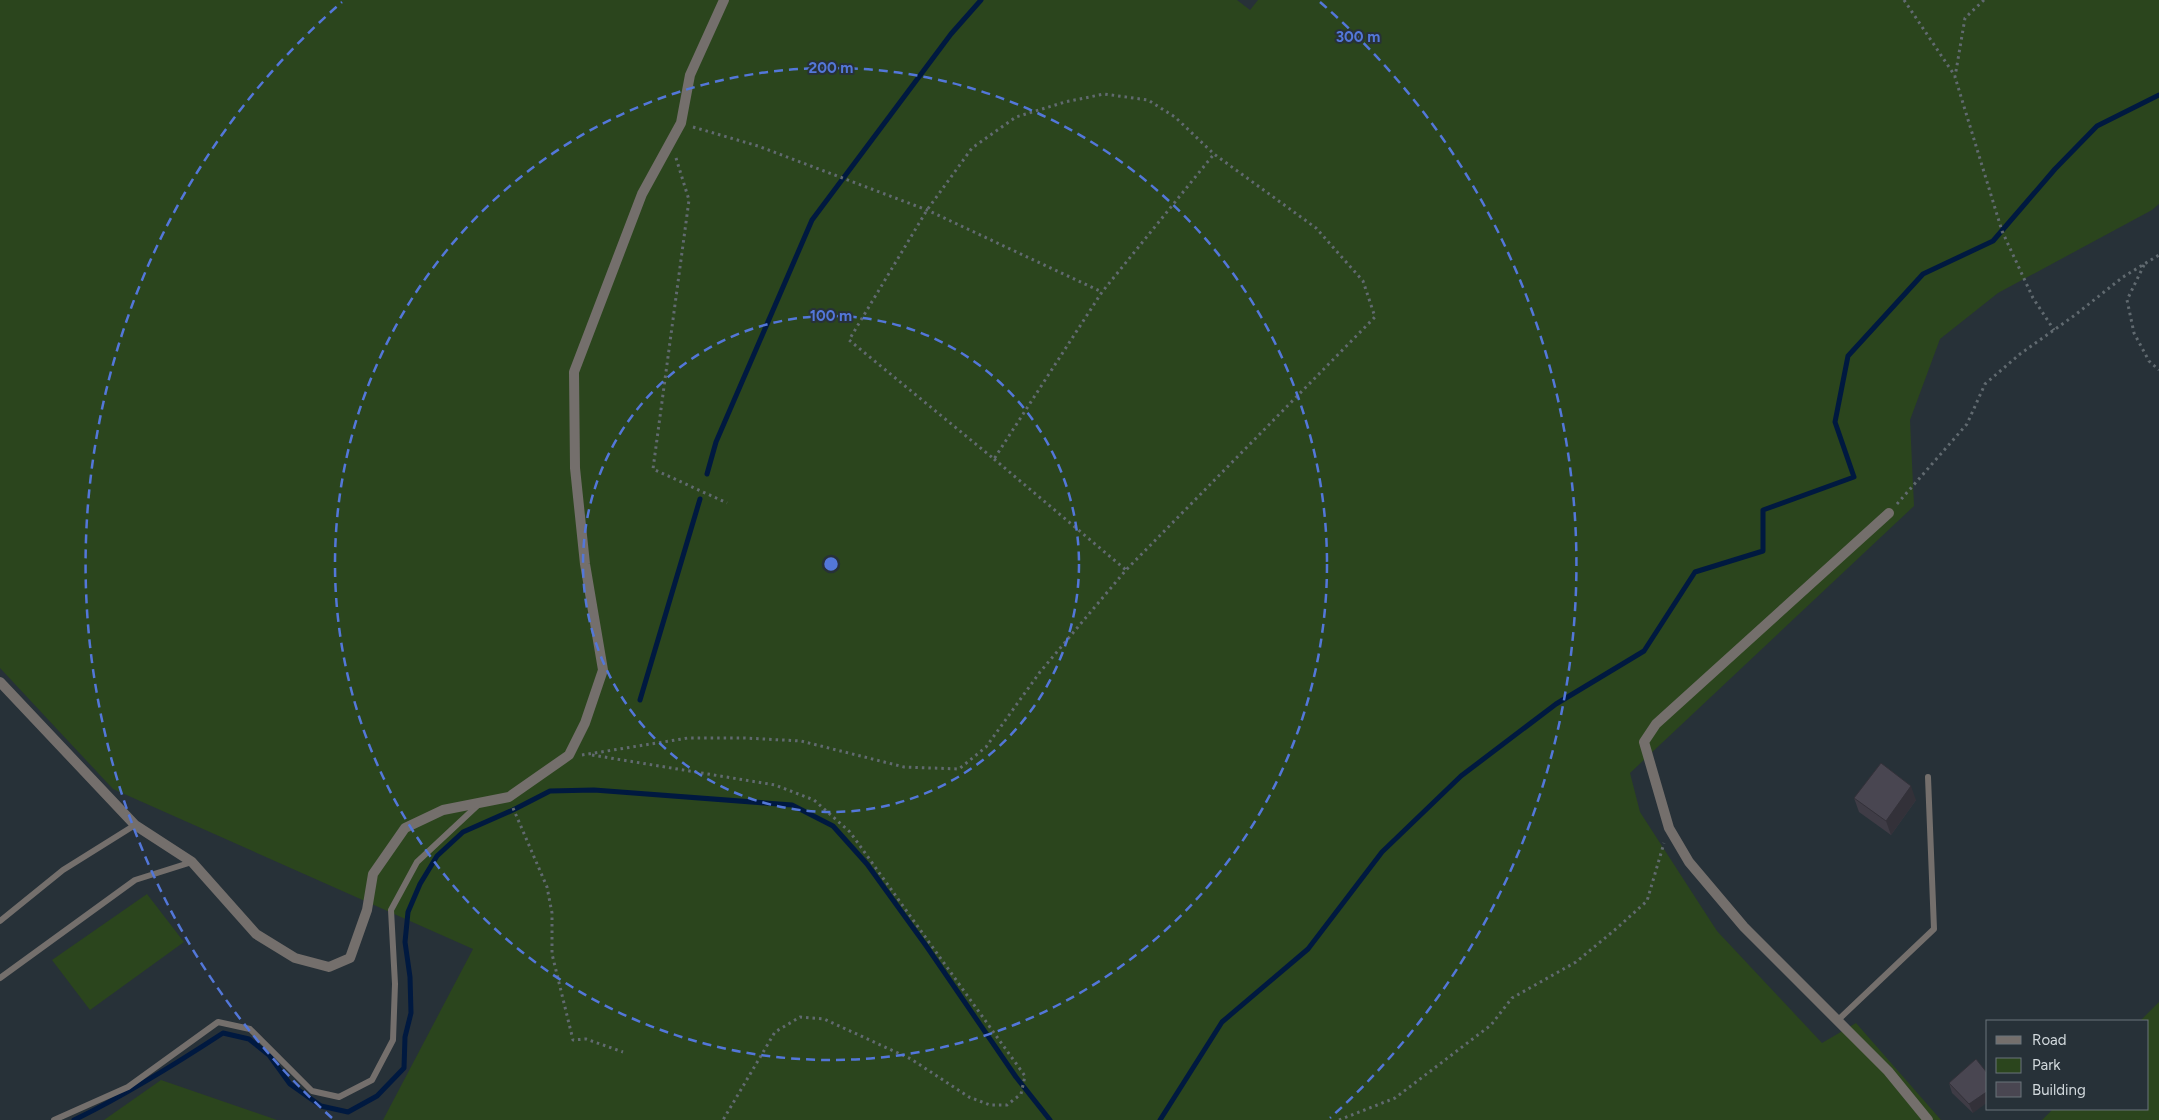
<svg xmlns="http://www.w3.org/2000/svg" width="2159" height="1120" viewBox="0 0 2159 1120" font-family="Figtree,sans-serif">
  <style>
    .green { fill: #2b451d }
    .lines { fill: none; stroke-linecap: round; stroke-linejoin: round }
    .stream { stroke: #001940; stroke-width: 5 }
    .path { stroke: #616a70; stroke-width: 3; stroke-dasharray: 2.5 4; stroke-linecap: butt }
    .service { stroke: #746f6c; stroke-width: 6 }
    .minor { stroke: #746f6c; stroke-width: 10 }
    .wall { fill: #3f3c46 }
    .shaded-wall { fill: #333139 }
    .building { fill: #494651; stroke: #333139 }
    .ring { fill: none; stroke: #5377d9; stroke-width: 2.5; stroke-dasharray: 9 6 }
    .centre { fill: #5377d9; stroke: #273138; stroke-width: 2.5 }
    .ring-label { font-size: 15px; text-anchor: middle; font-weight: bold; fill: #5377d9; stroke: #273138; stroke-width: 4; stroke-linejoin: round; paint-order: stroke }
  </style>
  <rect width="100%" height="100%" fill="#273138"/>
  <!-- green -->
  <path class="green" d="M0 0H1237L1250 10 1258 0H2159V204L2152 210 1998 293 1940 339 1910 420 1914 506 1630 773 1640 812 1717 931 1822 1043 1856 1023 1941 1120H383L473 949 113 789 0 668Z
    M147 894 184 942 90 1010 52 960Z
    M2159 1002V1120H2042L2053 1109H2148V1021H2140Z
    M161 1080 277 1120H104Z"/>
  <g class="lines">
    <!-- stream -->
    <path class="stream" d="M707 474 716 442 812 220 951 34 981 0
      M640 700 700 499
      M74 1120C126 1095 174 1065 223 1033L249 1039 269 1055 290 1084 321 1106 348 1112 377 1096 404 1068 405 1037 411 1013 410 977 405 942 408 912 420 884 437 856 463 832 513 810 550 791 594 790 792 805 833 826 867 864 927 947 1016 1077 1050 1120
      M1160 1120 1222 1022 1308 949 1382 852 1461 776 1556 704 1644 651 1695 572 1763 551V510L1854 477 1835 422 1848 356 1923 274 1993 241 2055 169 2097 126 2159 95"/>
    <!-- path -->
    <path class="path" d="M1904 0 1955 76
      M1984 0 1965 18 1955 77 2002 231 2033 298 2054 330
      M693 127 758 146 927 210 1102 292
      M676 158 689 200 653 469 727 503
      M2144 265 2127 300 2134 333 2149 361 2159 370
      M994 459 1126 570
      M1897 504 1967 424 1985 384 2020 354 2075 315 2123 277 2159 255
      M582 755 688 738H745L801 741 904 767 959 769 986 747 1040 672 1126 570 1375 317 1363 281 1316 228 1214 154 1175 117 1148 100 1104 94 1065 102 1016 117 972 148 927 210 849 340 994 459 1102 292 1214 154
      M592 755 775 785 814 800 850 832 1025 1076 1021 1094 1007 1105H990L969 1097 911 1059 824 1019 800 1017 775 1032 723 1120
      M513 808 547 887 552 913V954L573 1040 586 1039 623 1052
      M1339 1120 1395 1098 1491 1025 1512 998 1576 962 1617 928 1647 901 1664 843"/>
    <!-- service -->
    <path class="service" d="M0 921 63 870 135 825
      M0 978 135 880 192 862
      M1837 1021 1934 929 1928 777
      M54 1120 128 1087 218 1022 250 1029 312 1091 339 1097 372 1080 393 1040 395 984 391 910 417 862 478 805"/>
    <!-- minor -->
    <path class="minor" d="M1889 513 1656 724 1644 742 1669 828 1689 862 1744 927 1888 1071 1928 1120
      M0 682 135 825 192 862 256 934 295 958 329 967 350 958 367 910 373 874 405 828 443 810 509 797 569 755 585 723 603 670 585 564 575 468 574 372 642 194 681 123 690 75 724 0"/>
  </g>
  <!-- wall -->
  <path class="wall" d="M1854 798 1916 800 1891 835 1859 812Z
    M1976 1059 1973 1113 1952 1093 1949 1083Z"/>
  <!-- shaded-wall -->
  <path class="shaded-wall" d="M1911 786 1916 800 1891 835 1886 821Z
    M1988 1091V1102L1973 1113 1969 1104Z"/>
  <!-- building -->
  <path class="building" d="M1881 763 1911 786 1886 821 1854 798Z
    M1976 1059 1988 1074V1091L1969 1104 1949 1083Z"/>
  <!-- distance rings -->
  <g class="ring">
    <circle cx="831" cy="564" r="248"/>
    <circle cx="831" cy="564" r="496"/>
    <path d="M332 1118A745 745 0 0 1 342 2M1320 2A745 745 0 0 1 1330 1118"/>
  </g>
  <circle cx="831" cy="564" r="8" class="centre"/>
  <g class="ring-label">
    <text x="1358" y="42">300 m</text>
    <text x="831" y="73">200 m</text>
    <text x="831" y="321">100 m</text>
  </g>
  <!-- legend -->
  <rect x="1986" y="1020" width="162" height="90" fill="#273138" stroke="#6b747a"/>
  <rect x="1996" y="1036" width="25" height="8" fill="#746f6c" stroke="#6b747a"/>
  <text x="2032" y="1045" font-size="15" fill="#d1d8dc">Road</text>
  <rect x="1996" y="1058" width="25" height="15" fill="#2b451d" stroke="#6b747a"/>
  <text x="2032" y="1070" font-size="15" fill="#d1d8dc">Park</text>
  <rect x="1996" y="1082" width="25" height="15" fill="#494651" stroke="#6b747a"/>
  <text x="2032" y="1095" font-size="15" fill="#d1d8dc">Building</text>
</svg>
